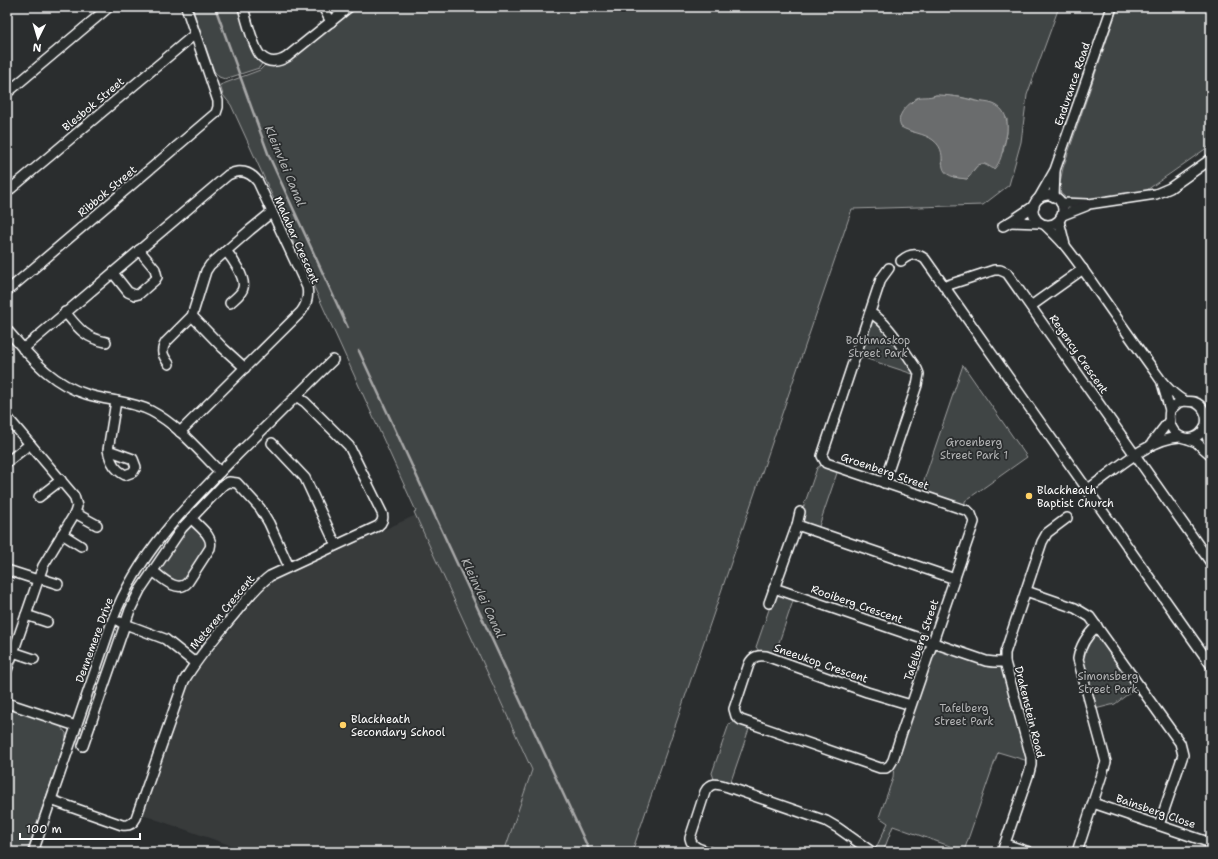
<svg xmlns="http://www.w3.org/2000/svg" width="1218" height="859" viewBox="0 0 1218 859" font-family="'Shantell Sans',sans-serif">
<style>
.built{fill:#373a3b}
.green{fill:#414445;stroke:#a0a2a2;fill-rule:evenodd}
.water{fill:#6a6c6d;stroke:#a6a7a7}
.lines{fill:none;stroke-linecap:round;stroke-linejoin:round}
.stream{stroke:#a6a7a7;stroke-width:2.5}
.minor-casing{stroke:#fff;stroke-width:12}
.minor{stroke:#2a2d2e;stroke-width:9}
.poi-dot{fill:#ffd166;stroke:#2a2d2e;stroke-width:1.5}
.labels{text-anchor:middle;stroke-width:3.5;stroke-linejoin:round;paint-order:stroke}
.street-label{font-size:11px;fill:#fff;stroke:#2a2d2e}
.park-label{font-size:11px;fill:#b3b4b5;stroke:#2a2d2e}
.poi-label{font-size:11px;fill:#fff;stroke:#2a2d2e;text-anchor:start}
.water-label{font-size:12px;font-style:italic;fill:#b4b6b6;stroke:#2a2d2e}
</style>
<rect width="100%" height="100%" fill="#2a2d2e"/>
<filter id="ink" filterUnits="userSpaceOnUse"><feTurbulence type="fractalNoise" baseFrequency=".025" numOctaves="2"/><feDisplacementMap in="SourceGraphic" scale="8" xChannelSelector="R" yChannelSelector="G"/><feConvolveMatrix kernelMatrix="1 2 1 2 8 2 1 2 1" color-interpolation-filters="sRGB"/></filter>
<g filter="url(#ink)">
<polygon class="built" points="416,515 532,770 504,852 250,852 143,815 189,680 269,583"/>
<g class="green">
<polygon points="192,7 239,7 263,62 259,68 225,79 219,77 214,71"/>
<path d="M354 7H1059L1027 95 1021 142 1009 185 983 205 852 209 632 852H504L532 770 414 512 416 511 231 105 223 95 220 85 260 70 266 64 285 63ZM936 95 960 97 994 105 998 107 1007 119V133L1003 152 989 167C976 158 975 172 967 179L953 177 942 162C942 159 943 155 942 152 940 139 921 133 910 131L913 101 917 98H926Z"/>
<polygon points="1118,7 1211,7 1211,145 1144,192 1090,200 1066,198 1061,194 1059,187 1063,168"/>
<polygon points="875,321 881,325 916,375 858,356 871,323"/>
<polygon points="963,365 1027,457 965,501 965,508 920,492"/>
<polygon points="821,465 838,470 818,529 803,523 800,517 817,468"/>
<polygon points="193,526 196,528 209,543 186,579 177,583 160,572 159,569 187,527"/>
<polygon points="778,593 794,598 774,657 759,651 756,647 774,595"/>
<polygon points="1094,634 1097,634 1137,687 1115,704 1095,709 1081,655"/>
<polygon points="939,649 1002,667 1004,671 1028,761 998,752 964,851 893,826 883,852 874,852 888,823 879,817 893,778 894,764 933,653"/>
<polygon points="7,707 60,726 66,733 66,739 27,852 7,852"/>
<polygon points="734,722 750,726 730,784 714,779 712,773 729,724"/>
</g>
<path class="water" d="M936 95C949 95 962 97 975 101 981 102 988 102 993 104 1010 110 1009 131 1004 144 1002 153 1001 162 994 169 991 168 988 165 985 164 975 162 973 174 967 179 926 176 954 156 933 140 924 133 911 133 901 127 896 117 904 108 912 102 913 101 915 99 917 98 921 96 928 98 936 95Z"/>
<g class="lines">
<g class="stream">
<polyline points="215,7 269,156 348,328"/>
<polyline points="359,351 590,852"/>
</g>
<g class="minor-casing">
<g id="minor">
<path d="M243 7C246 18 254 50 261 56 269 64 279 62 287 57L349 7"/>
<polyline points="323,7 331,22"/>
<polyline points="7,93 109,7"/>
<polyline points="7,192 195,34"/>
<circle cx="1048" cy="210" r="15"/>
<polyline points="1054,197 1055,171"/>
<polyline points="1039,198 1055,170 1112,7"/>
<polyline points="1061,203 1089,204 1156,194 1170,188 1211,159"/>
<polyline points="1063,215 1086,206"/>
<polyline points="1059,221 1065,245"/>
<polyline points="1010,222 1039,223"/>
<path d="M1045 225C1052 232 1060 239 1066 247 1078 262 1089 278 1100 294 1119 321 1138 349 1158 376 1163 384 1176 397 1185 401 1187 402 1191 401 1194 402 1203 405 1208 415 1206 424 1198 449 1164 440 1170 410L1179 402 1184 401"/>
<polyline points="1003,226 1010,222 1034,206"/>
<path d="M226 251C232 258 246 278 243 288 242 294 234 299 230 303"/>
<path d="M901 261C909 254 916 252 925 259L1211 665"/>
<path d="M889 268 881 279 822 456 826 463 832 465 968 511 971 514 974 522 902 732 893 760 890 765 886 768H880L741 720 736 716 734 709 749 664C753 656 758 655 766 656L867 692 911 705"/>
<polyline points="113,273 128,292 135,295 139,294 155,280 157,277 155,269 139,250"/>
<polyline points="945,286 994,270 1000,270 1007,273 1211,563"/>
<polyline points="7,291 216,113 218,107 218,101 186,7"/>
<polyline points="1031,306 1083,269"/>
<path d="M65 312C78 328 85 338 106 342"/>
<path d="M870 313C888 321 905 353 917 369L919 374 917 385 884 483"/>
<polyline points="192,316 223,348 245,368"/>
<path d="M7 330C31 357 50 383 86 394 108 401 131 401 151 411 178 425 199 451 220 472"/>
<path d="M23 349 228 175C239 169 250 171 258 182L307 287C309 297 307 304 301 312L180 432"/>
<path d="M169 364C163 356 160 351 166 342L192 316 206 271 210 265 250 230 272 212"/>
<polyline points="1162,383 1170,410"/>
<polyline points="7,417 74,496 77,506 75,513 43,566 7,670"/>
<polyline points="1204,428 1211,448"/>
<polyline points="1188,439 1196,442 1211,455"/>
<polyline points="272,443 305,478 336,545"/>
<polyline points="1152,443 1169,421"/>
<path d="M108 450 133 459 136 467 133 472 125 475C115 470 110 461 108 450L116 401"/>
<polyline points="7,462 30,444"/>
<path d="M1088 489C1114 471 1149 438 1180 437"/>
<polyline points="39,497 61,480"/>
<polyline points="75,513 97,525"/>
<polyline points="797,525 955,579"/>
<polyline points="62,534 81,546"/>
<polyline points="7,570 38,580"/>
<path d="M153 571C162 578 178 594 188 582L210 548C214 536 198 526 191 518"/>
<polyline points="39,578 58,584"/>
<polyline points="774,588 986,661 994,662 1005,662"/>
<polyline points="1026,591 1075,608 1090,617 1180,743 1183,755 1159,825"/>
<polyline points="769,603 797,525 800,512"/>
<polyline points="26,615 47,622"/>
<polyline points="120,622 165,639 195,663"/>
<polyline points="13,652 34,659"/>
<polyline points="7,703 76,726"/>
<polyline points="83,746 130,610 140,590 182,528 222,486 229,482 237,483 260,508 269,523 289,567"/>
<path d="M51 800 122 825C128 826 133 824 136 818L184 681C197 658 215 638 232 617 244 603 255 587 270 576L378 526C382 523 384 518 382 513L349 446 305 402 296 396"/>
<polyline points="1093,803 1211,843"/>
<polyline points="1005,844 1029,852"/>
<path d="M33 852 113 619C138 553 189 503 238 454 270 423 301 391 333 360"/>
<path d="M709 852C700 849 692 848 690 838L705 792C711 781 718 784 728 787L826 821 838 828 872 852"/>
<polyline points="1002,852 1029,773 1031,765 1031,757 1005,662 1005,653 1042,542 1047,533 1067,518"/>
<path d="M1077 852 1106 762 1078 659C1080 646 1087 635 1097 626"/>
</g>
</g>
<use href="#minor" class="minor"/>
</g>
</g>
<g class="poi-dot">
<circle cx="1029" cy="496" r="4"/>
<circle cx="343" cy="725" r="4"/>
</g>
<g class="labels">
<g class="street-label">
<text transform="translate(1072 84) rotate(-71)" y="4">Endurance Road</text>
<text transform="translate(93 104) rotate(-40)" y="4">Blesbok Street</text>
<text transform="translate(107 191) rotate(-40)" y="4">Ribbok Street</text>
<text transform="translate(297 240) rotate(66)" y="4">Malabar Crescent</text>
<text transform="translate(1079 354) rotate(55)" y="4">Regency Crescent</text>
<text transform="translate(885 471) rotate(19)" y="4">Groenberg Street</text>
<text transform="translate(857 604) rotate(19)" y="4">Rooiberg Crescent</text>
<text transform="translate(222 612) rotate(-50)" y="4">Meteren Crescent</text>
<text transform="translate(94 640) rotate(-70)" y="4">Dennemere Drive</text>
<text transform="translate(921 640) rotate(-71)" y="4">Tafelberg Street</text>
<text transform="translate(821 663) rotate(19)" y="4">Sneeukop Crescent</text>
<text transform="translate(1030 712) rotate(76)" y="4">Drakenstein Road</text>
<text transform="translate(1156 811) rotate(19)" y="4">Bainsberg Close</text>
</g>
<g class="park-label">
<text x="878" y="344">Bothmaskop<tspan x="878" dy="13">Street Park</tspan></text>
<text x="974" y="446">Groenberg<tspan x="974" dy="13">Street Park 1</tspan></text>
<text x="1108" y="680">Simonsberg<tspan x="1108" dy="13">Street Park</tspan></text>
<text x="964" y="712">Tafelberg<tspan x="964" dy="13">Street Park</tspan></text>
</g>
<g class="poi-label">
<text x="1037" y="494">Blackheath<tspan x="1037" dy="13">Baptist Church</tspan></text>
<text x="351" y="723">Blackheath<tspan x="351" dy="13">Secondary School</tspan></text>
</g>
<g class="water-label">
<text transform="translate(285 166) rotate(67)" y="4">Kleinvlei Canal</text>
<text transform="translate(483 598) rotate(65)" y="4">Kleinvlei Canal</text>
</g>
</g>
<rect width="1218" height="859" fill="none" stroke="#2a2d2e" stroke-width="24"/>
<rect x="12" y="12" width="1194" height="835" fill="none" stroke="#fff" stroke-width="1.5" filter="url(#ink)"/>
<g transform="translate(38 38) rotate(185)" stroke="#2a2d2e" stroke-width="3" paint-order="stroke">
<path d="M0-3L7 15L0 10L-7 15Z" fill="#ffffff"/>
<text y="-6" font-size="11" font-weight="bold" text-anchor="middle" fill="#ffffff">N</text>
</g>
<path d="M20 833v6h120v-6" fill="none" stroke="#ffffff" stroke-width="2"/>
<text x="26" y="833" font-size="12" fill="#ffffff" stroke="#2a2d2e" stroke-width="3" paint-order="stroke">100 m</text>
</svg>
